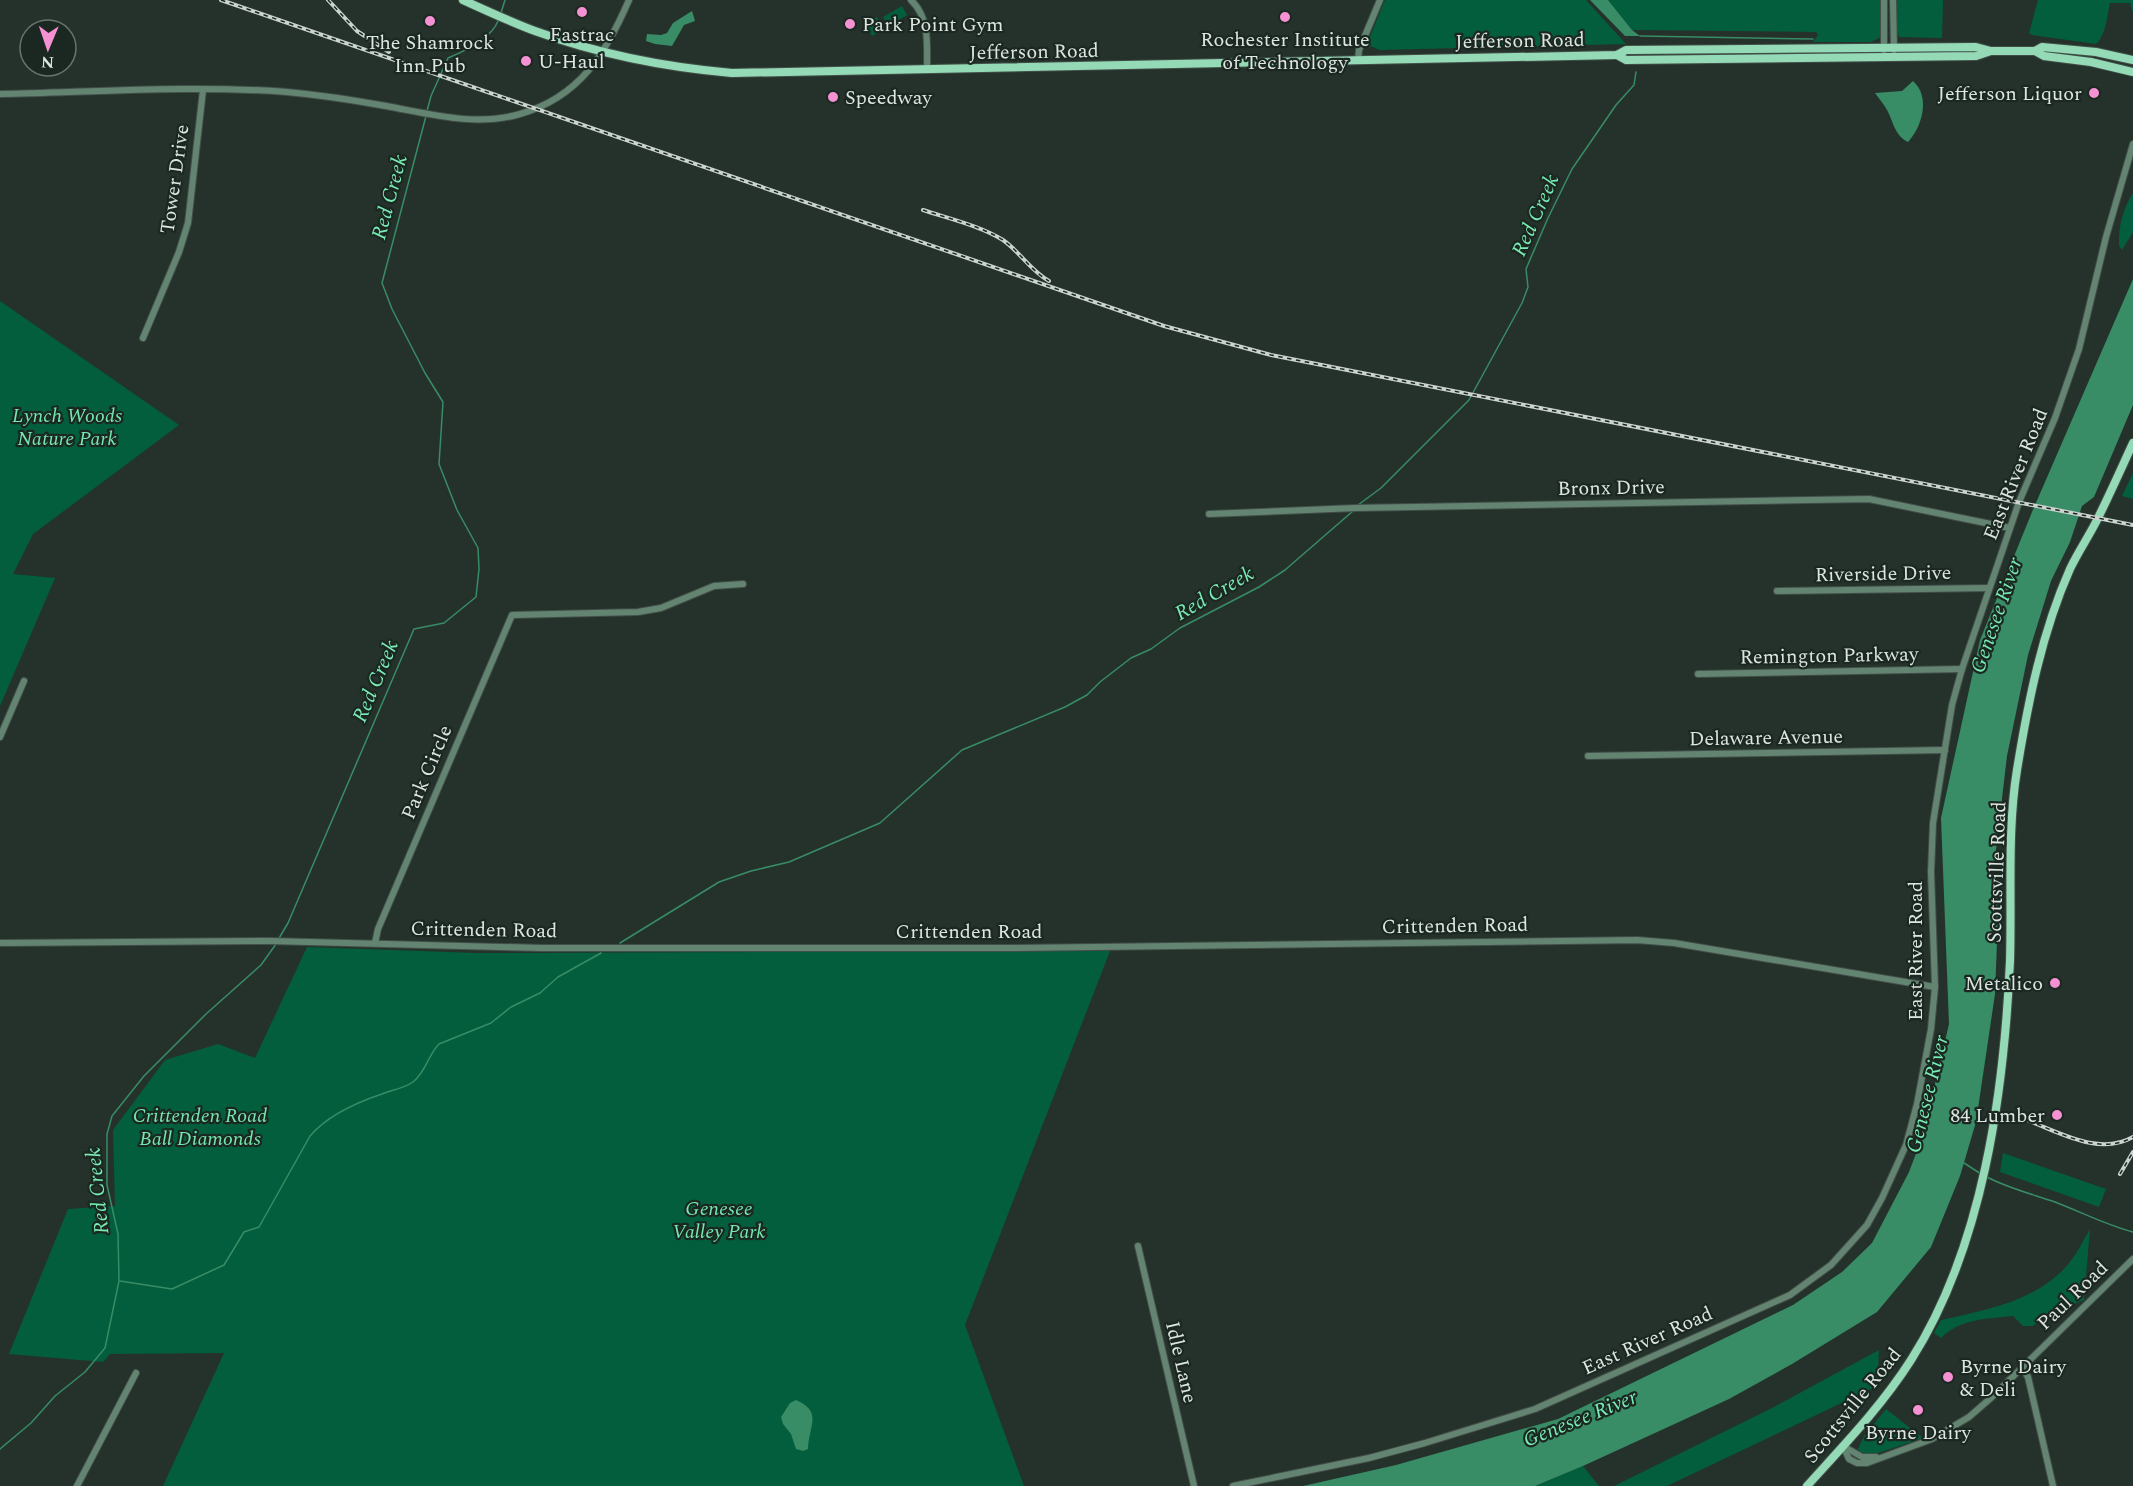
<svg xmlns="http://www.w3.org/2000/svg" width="2133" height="1486" viewBox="0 0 2133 1486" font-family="Spectral,serif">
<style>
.green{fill:#035e3d}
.water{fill:#388c66}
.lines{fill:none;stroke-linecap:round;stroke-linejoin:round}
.stream{stroke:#388c66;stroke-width:1.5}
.minor-casing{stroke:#424f48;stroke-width:8}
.major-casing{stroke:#424f48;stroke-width:10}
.minor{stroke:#648472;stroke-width:6}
.major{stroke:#95dab6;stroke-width:8}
.rail-casing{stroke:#cad3cd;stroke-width:4}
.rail{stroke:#1b2821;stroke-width:1.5;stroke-dasharray:4.5;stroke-linecap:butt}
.poi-dot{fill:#f491d3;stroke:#1b2821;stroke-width:2}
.labels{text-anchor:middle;stroke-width:4.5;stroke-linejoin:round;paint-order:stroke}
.poi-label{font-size:20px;fill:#dde5e0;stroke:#1b2821;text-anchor:start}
.street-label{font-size:20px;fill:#dde5e0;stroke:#1b2821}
.park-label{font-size:20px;font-style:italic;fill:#75e7b0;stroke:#1b2821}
.water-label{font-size:21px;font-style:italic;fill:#79ebb4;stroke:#1b2821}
</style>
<rect width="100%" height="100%" fill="#25322b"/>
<g class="green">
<polygon points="1385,0 1586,0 1626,44 1379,50 1371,46 1369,48 1369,39"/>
<polygon points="1608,0 1881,0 1881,37 1871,42 1813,42 1818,35 1816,32 1632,30"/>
<polygon points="1896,0 1943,0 1942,38 1899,37 1897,31"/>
<path d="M2038 0H2133V13L2130 3H2110C2107 16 2106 35 2096 44L2032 35 2029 33Z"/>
<polygon points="902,6 907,15 889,26 883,17"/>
<polygon points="877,17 884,29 872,36 865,23"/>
<path d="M2133 193V232L2122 250 2119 246C2118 227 2123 209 2133 193Z"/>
<polygon points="0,301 179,425 33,534 13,574 55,578 0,706"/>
<polygon points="2133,473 2133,499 2122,496"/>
<polygon points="307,947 477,953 1110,951 965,1325 1024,1486 163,1486 224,1353 110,1354 103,1362 9,1354 68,1209 115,1206 113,1130 165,1060 218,1044 255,1058"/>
<polygon points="2003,1153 2106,1189 2099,1207 2000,1172"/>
<path d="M2090 1229 2084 1300 2043 1317 2033 1326H2023L2013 1316C1987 1319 1961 1318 1941 1338L1934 1333 1941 1320C1984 1310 2028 1303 2061 1272 2073 1261 2082 1243 2090 1229Z"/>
<polygon points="1879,1350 1877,1386 1667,1486 1614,1486 1772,1408"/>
<polygon points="1886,1409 1923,1438 1878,1453 1861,1454 1858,1449 1864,1436"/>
<polygon points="1583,1466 1599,1486 1535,1486"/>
</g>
<g class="water">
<polygon points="1590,0 1608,0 1632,30 1640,36 1625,36"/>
<polygon points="692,11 695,21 684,25 672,46 655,44 646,41 647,34 661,35 667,33 673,23"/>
<path d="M1913 81C1931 97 1922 127 1908 142 1895 136 1893 121 1887 110 1884 104 1879 99 1875 93L1902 91Z"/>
<polygon points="2133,279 2133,405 2094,497 2082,506 2070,542 2051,581 2028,655 2007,756 1995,858 1998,915 1995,994 1976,1122 1960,1176 1931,1247 1877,1312 1792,1364 1729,1399 1583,1466 1535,1486 1303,1486 1396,1465 1558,1419 1793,1305 1842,1272 1872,1243 1909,1172 1923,1135 1949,1024 1941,818 1980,640 2032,512"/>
<path d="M796 1400C823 1412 809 1425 808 1449L803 1451 796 1449 791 1434 783 1424 781 1417 790 1403Z"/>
</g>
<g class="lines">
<g class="stream">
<polyline points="501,13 505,0"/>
<polyline points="1640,36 1813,39"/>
<path d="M427 111 431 96 448 58C465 51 491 39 498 21"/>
<polyline points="1358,505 1381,488 1469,400 1522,303 1528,287 1526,269 1548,218 1572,169 1616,105 1634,85 1636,72"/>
<polyline points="278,940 288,923 414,629 444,623 476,597 479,569 478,548 457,510 439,464 443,402 425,373 392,309 382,283 426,116"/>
<polyline points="620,943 719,882 751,871 789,862 880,823 962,750 1065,707 1087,695 1100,682 1131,658 1151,649 1180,628 1259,587 1285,570 1353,511"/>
<polyline points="1964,1163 1981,1174"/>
<path d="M1985 1176C2007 1188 2032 1194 2055 1202 2081 1212 2106 1225 2133 1232"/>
<path d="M120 1281 172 1289 224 1265 244 1232 259 1227 310 1136C327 1116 358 1102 382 1094 392 1090 405 1088 413 1082 426 1072 428 1055 439 1044L491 1023 511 1007 540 993 558 977 601 953"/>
<polyline points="0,1449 31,1423 55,1396 85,1372 105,1348 119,1281 118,1234 107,1185 107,1134 112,1116 144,1076 206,1014 261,965 276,944"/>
</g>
<g class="minor-casing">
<g id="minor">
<path d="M911 0C930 18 927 45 927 70"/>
<polyline points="1884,0 1884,50"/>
<polyline points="1893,0 1894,50"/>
<polyline points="1358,60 1359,50 1380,0"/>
<path d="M0 94C95 92 192 85 287 92 320 95 353 100 386 106 430 114 476 127 520 114 580 97 606 53 629 0"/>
<polyline points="143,338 179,252 188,223 203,90"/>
<polyline points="1209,514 1355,508 1869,499 2010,528"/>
<polyline points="1777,591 1989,588"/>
<polyline points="1698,674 1962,669"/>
<polyline points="0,737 24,681"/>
<polyline points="1588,756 1945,750"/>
<polyline points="0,943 270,941 542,948 1010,948 1637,940 1674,943 1935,987"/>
<polyline points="375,943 378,929 512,615 638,612 661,608 714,586 743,584"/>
<polyline points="1138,1246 1194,1486"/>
<polyline points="2022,1368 2028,1377 2053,1486"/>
<polyline points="1843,1446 1849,1459 1857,1463 1867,1463 1932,1439 1969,1417 1992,1397 2133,1259"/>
<polyline points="1843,1446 1862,1457 1876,1457"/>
<polyline points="77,1486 136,1373"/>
<polyline points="1233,1486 1369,1458 1425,1443 1535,1409 1790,1295 1831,1265 1867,1225 1882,1198 1906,1145 1917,1104 1931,1029 1935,987 1931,872 1933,823 1952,705 1962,669 2019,502 2055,418 2079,349 2106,237 2133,144"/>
</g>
</g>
<g class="major-casing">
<g id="major">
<path d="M463 0C487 11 511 22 535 31 598 54 664 67 732 73L1617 55 1626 50 1976 47 1991 51"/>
<polyline points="2035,51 2044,56 2091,62 2133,72"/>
<polyline points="1617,55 1626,60 1976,56 1991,51 2035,51 2042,47 2096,52 2133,60"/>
<path d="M1807 1486C1843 1446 1881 1407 1911 1360 1983 1247 2004 1093 2010 961 2012 899 2007 830 2017 770 2028 702 2042 632 2070 569 2078 552 2089 536 2097 520 2110 494 2121 469 2133 443"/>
</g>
</g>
<use href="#minor" class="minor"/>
<use href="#major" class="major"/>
<g class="rail-casing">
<g id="rail">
<polyline points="221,0 1164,326 1271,355 2133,525"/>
<polyline points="328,0 357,31 389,52"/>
<path d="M923 210C947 218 981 226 1003 240 1020 252 1030 270 1049 281"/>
<path d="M2029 1121C2061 1133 2100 1156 2133 1137"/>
<polyline points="2120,1174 2133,1152"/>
</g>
</g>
<use href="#rail" class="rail"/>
</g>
<g class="poi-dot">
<circle cx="582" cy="12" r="6"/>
<circle cx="1285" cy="17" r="6"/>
<circle cx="430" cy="21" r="6"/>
<circle cx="850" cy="24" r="6"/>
<circle cx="526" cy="61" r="6"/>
<circle cx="2094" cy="93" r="6"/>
<circle cx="833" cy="97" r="6"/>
<circle cx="2055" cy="983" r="6"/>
<circle cx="2057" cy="1115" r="6"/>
<circle cx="1948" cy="1377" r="6"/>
<circle cx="1918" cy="1410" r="6"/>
</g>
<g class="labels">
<g class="poi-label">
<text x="862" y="31">Park Point Gym</text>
<text x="582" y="41" text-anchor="middle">Fastrac</text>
<text x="1285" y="46" text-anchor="middle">Rochester Institute<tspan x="1285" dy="23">of Technology</tspan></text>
<text x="430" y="49" text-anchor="middle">The Shamrock<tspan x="430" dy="23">Inn Pub</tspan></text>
<text x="538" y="68">U-Haul</text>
<text x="2082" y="100" text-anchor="end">Jefferson Liquor</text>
<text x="845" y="104">Speedway</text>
<text x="2043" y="990" text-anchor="end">Metalico</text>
<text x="2045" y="1122" text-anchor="end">84 Lumber</text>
<text x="1960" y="1373">Byrne Dairy<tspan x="1960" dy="23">&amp; Deli</tspan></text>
<text x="1918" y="1439" text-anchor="middle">Byrne Dairy</text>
</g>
<g class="street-label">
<text transform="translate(1520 40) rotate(-1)" y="7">Jefferson Road</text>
<text transform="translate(1034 51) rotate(-1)" y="7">Jefferson Road</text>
<text transform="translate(174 179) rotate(-82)" y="7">Tower Drive</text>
<text transform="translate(2015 474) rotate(-68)" y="7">East River Road</text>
<text transform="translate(1611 487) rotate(-1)" y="7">Bronx Drive</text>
<text transform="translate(1883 573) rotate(-1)" y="7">Riverside Drive</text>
<text transform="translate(1829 655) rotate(-1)" y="7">Remington Parkway</text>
<text transform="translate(1766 737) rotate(-1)" y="7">Delaware Avenue</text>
<text transform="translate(426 772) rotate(-67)" y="7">Park Circle</text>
<text transform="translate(1996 872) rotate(-88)" y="7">Scottsville Road</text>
<text transform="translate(1455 925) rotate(-1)" y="7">Crittenden Road</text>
<text transform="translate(484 929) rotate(1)" y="7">Crittenden Road</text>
<text x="969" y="938">Crittenden Road</text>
<text transform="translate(1915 951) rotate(-90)" y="7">East River Road</text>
<text transform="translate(2072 1295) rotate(-44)" y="7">Paul Road</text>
<text transform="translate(1647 1340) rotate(-24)" y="7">East River Road</text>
<text transform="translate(1182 1362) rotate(77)" y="7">Idle Lane</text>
<text transform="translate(1852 1405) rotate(-51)" y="7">Scottsville Road</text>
</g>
<g class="park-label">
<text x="67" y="422">Lynch Woods<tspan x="67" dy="23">Nature Park</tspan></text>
<text x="200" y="1122">Crittenden Road<tspan x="200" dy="23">Ball Diamonds</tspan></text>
<text x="719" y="1215">Genesee<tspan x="719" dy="23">Valley Park</tspan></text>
</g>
<g class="water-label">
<text transform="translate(389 197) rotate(-75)" y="7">Red Creek</text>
<text transform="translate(1535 215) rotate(-66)" y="7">Red Creek</text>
<text transform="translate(1214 593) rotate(-30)" y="7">Red Creek</text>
<text transform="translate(1996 615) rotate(-71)" y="7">Genesee River</text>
<text transform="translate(375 681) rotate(-67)" y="7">Red Creek</text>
<text transform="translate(1927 1094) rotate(-76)" y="7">Genesee River</text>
<text transform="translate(97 1191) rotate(-96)" y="7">Red Creek</text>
<text transform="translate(1580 1418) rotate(-22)" y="7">Genesee River</text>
</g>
</g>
<g transform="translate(48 48) rotate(182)"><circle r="28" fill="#1b2821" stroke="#69746d" stroke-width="1.5"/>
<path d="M0-4.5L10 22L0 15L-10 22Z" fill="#f491d3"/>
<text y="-9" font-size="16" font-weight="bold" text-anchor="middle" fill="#dde5e0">N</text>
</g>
</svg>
